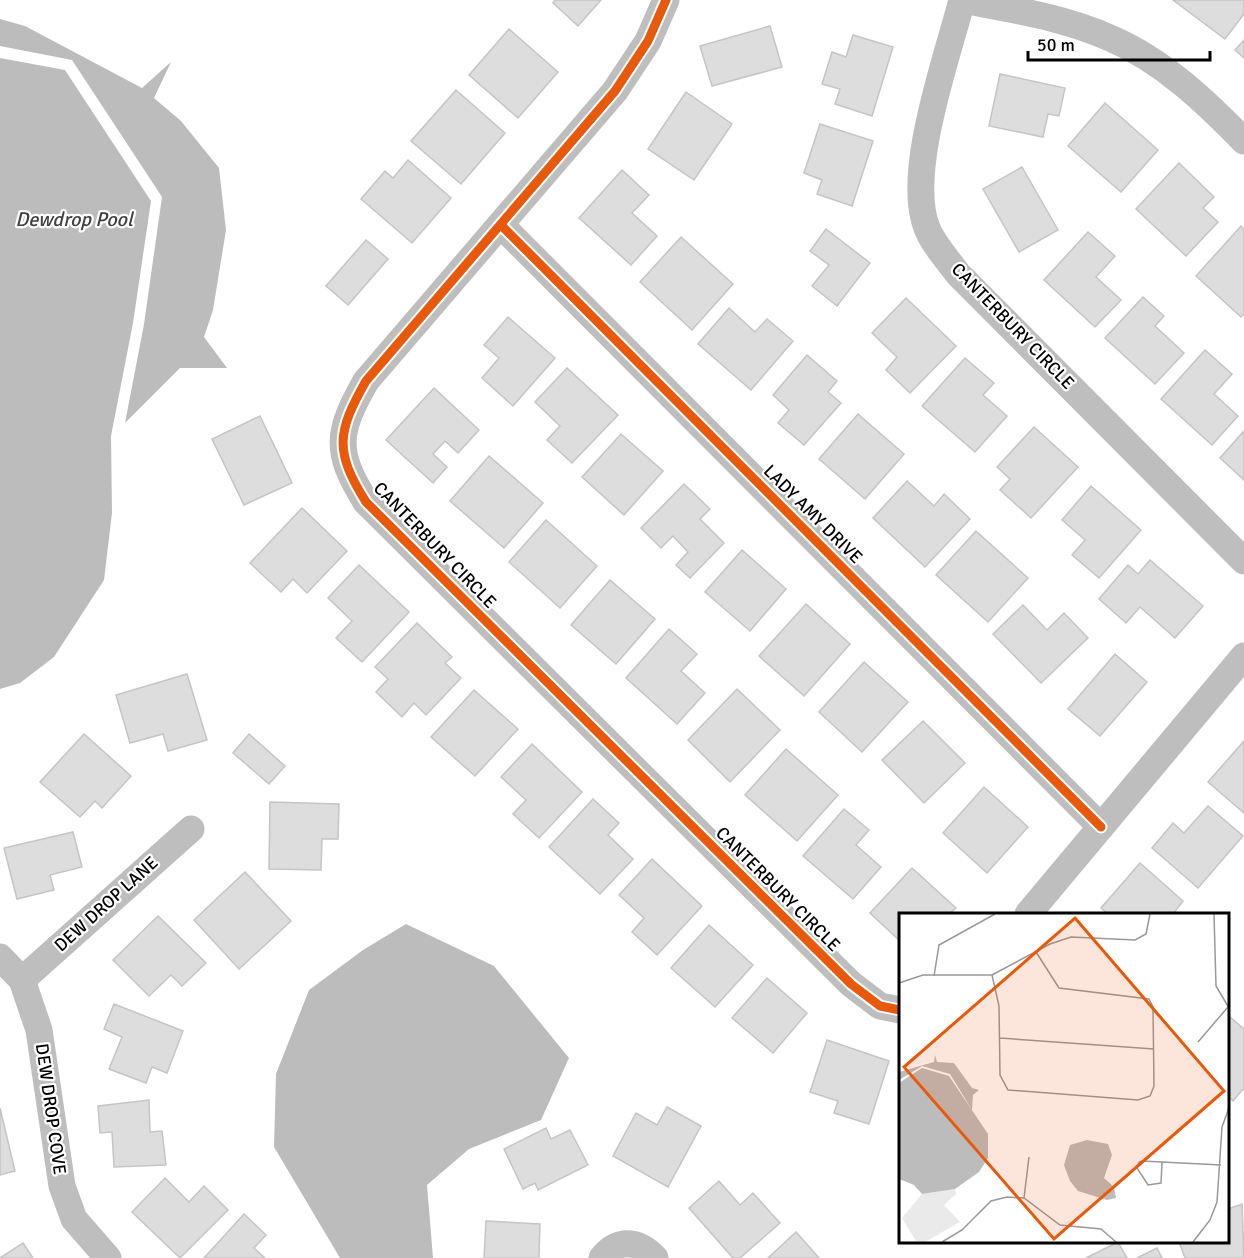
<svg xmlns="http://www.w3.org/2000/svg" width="1244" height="1258" viewBox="0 0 1244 1258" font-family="Signika,sans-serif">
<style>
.water{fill:#bcbcbc}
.building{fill:#ddd;stroke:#c5c5c5;stroke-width:1.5}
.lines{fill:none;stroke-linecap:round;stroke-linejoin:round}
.street{stroke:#bebebe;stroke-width:27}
.cycleway-casing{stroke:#fff;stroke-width:13}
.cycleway{stroke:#e8590c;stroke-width:9}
.labels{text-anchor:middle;stroke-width:4.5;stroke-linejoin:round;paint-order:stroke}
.street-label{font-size:18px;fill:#000;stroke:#fff}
.water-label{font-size:20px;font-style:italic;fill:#414141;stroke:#fff}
.inset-road{fill:none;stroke:#999;stroke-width:1.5}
.view{fill:#e8590c;fill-opacity:0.15;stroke:#e8590c;stroke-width:3}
.inset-edge{fill:none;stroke:#000;stroke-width:3}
</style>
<rect width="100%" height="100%" fill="#fff"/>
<g class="water">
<polygon points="0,19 25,26 142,88 171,62 154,98 181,121 219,168 226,230 213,310 204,337 227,368 180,368 125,423 144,324 162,197 72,60 0,46"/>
<polygon points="0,58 65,70 151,201 133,323 111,436 112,513 104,580 54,657 20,683 0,689"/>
<polygon points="406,924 494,966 569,1058 541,1120 469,1149 427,1185 433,1258 340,1258 274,1147 276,1074 309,990 363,950"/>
</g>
<g class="building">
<polygon points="555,0 601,0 578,26 553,3"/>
<polygon points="1173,0 1244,0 1244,14 1225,39"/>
<polygon points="770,26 782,67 712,86 700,46"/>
<polygon points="509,29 558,72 518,118 469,75"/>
<polygon points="853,35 893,47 872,116 835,104 840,89 822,84 832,52 846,57"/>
<polygon points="1244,40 1244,58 1235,50"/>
<polygon points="1000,74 1065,88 1059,116 1048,114 1043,137 989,126"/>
<polygon points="456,90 505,133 461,184 411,141"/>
<polygon points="686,92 732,124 694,180 648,149"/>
<polygon points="1105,103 1158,150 1121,192 1068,146"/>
<polygon points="820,124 873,141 852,206 817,194 822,180 804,173"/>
<polygon points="408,160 451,198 412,243 361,199 385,171 393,178"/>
<polygon points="1179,163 1214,197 1203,208 1218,222 1186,256 1136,209"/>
<polygon points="1022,167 1058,230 1019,252 983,189"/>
<polygon points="622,170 649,195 632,213 657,236 631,265 579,218"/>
<polygon points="1241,226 1244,229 1244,314 1241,317 1196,276"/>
<polygon points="826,229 870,263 837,306 812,286 829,265 810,251"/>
<polygon points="1088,232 1115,256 1096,277 1121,300 1095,327 1044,280"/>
<polygon points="681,237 733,284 692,330 640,282"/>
<polygon points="366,240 388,259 348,305 326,286"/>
<polygon points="1143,297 1164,316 1155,326 1184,353 1155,384 1105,338"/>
<polygon points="906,298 956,346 910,393 886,370 897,357 872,333"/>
<polygon points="729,308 755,332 767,319 793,341 751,390 698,344"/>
<polygon points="508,317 555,358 513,406 482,378 499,358 484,345"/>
<polygon points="1205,350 1232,374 1214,394 1238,416 1212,445 1161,399"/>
<polygon points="807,355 837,381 828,392 841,403 804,445 778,423 789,410 773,395"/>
<polygon points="965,358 994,383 983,395 1007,416 975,452 922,406"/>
<polygon points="567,368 618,415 572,463 547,440 560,426 535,402"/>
<polygon points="434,388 479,430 458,453 445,441 433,454 447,467 433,483 386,440"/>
<polygon points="858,414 904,454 865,499 819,459"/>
<polygon points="260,416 292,483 244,505 212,439"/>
<polygon points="1034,427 1078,467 1031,518 1000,490 1010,479 997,467"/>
<polygon points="1244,431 1244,480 1220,458"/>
<polygon points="621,434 663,471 624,515 582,477"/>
<polygon points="489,456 543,503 504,548 450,501"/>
<polygon points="907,481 934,506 944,494 970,519 925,567 873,518"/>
<polygon points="684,484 710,509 700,519 724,543 690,578 676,565 688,552 673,536 661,548 641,528"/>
<polygon points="1091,486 1141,530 1099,578 1072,555 1085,540 1062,520"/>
<polygon points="302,508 347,551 307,593 293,579 281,592 250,563"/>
<polygon points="546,520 597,566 560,608 509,562"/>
<polygon points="976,531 1028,578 988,622 936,575"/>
<polygon points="742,550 786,589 750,631 705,592"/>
<polygon points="1150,560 1203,606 1175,638 1140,607 1126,623 1099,599 1128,565 1138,574"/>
<polygon points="359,565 409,612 362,662 336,638 352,621 328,598"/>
<polygon points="610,580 655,619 616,664 571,625"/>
<polygon points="806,604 850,644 804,696 759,656"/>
<polygon points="1023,605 1047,630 1064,613 1088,638 1041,683 993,634"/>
<polygon points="417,623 452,657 445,663 461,678 426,715 414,703 402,717 376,692 388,679 375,667"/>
<polygon points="669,629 697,654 681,671 705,693 677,724 626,678"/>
<polygon points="1115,654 1147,682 1100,736 1068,709"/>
<polygon points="864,662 908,702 862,752 819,712"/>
<polygon points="187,674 207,740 168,751 163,734 130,743 116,695"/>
<polygon points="737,689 780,730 730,782 688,740"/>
<polygon points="474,690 518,729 475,776 431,737"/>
<polygon points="923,721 965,763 924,803 882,760"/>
<polygon points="84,734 131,776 102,808 95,801 80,817 40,782"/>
<polygon points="249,734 285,766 269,784 233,753"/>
<polygon points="1244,741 1244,813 1208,782"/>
<polygon points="532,744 582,792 539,838 513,814 526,800 501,777"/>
<polygon points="786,749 838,795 797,841 745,795"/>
<polygon points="984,787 1028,827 987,873 943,833"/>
<polygon points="593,799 619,823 608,835 633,859 600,894 549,847"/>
<polygon points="270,802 339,804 338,839 322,839 321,870 269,869"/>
<polygon points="1208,806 1243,836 1198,888 1152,848 1173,823 1184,833"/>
<polygon points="844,809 869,830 856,845 881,867 853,899 803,856"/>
<polygon points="73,832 82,867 50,875 54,890 17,899 4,848"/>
<polygon points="652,859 702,906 657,955 632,932 644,918 619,895"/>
<polygon points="1140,863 1183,901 1173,914 1108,914 1101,908"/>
<polygon points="912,868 956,908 949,914 900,914 900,941 870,913"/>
<polygon points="245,872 291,921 239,969 194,920"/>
<polygon points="158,916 206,963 182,986 171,975 149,996 113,960"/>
<polygon points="709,925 753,965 715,1007 671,968"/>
<polygon points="767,978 807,1013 773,1053 732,1018"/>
<polygon points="114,1004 183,1031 167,1073 152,1067 146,1083 109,1069 122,1037 104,1029"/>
<polygon points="1230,1017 1244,1029 1244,1088 1233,1101 1228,1096 1228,1020"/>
<polygon points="827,1040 889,1061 869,1124 834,1113 838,1101 810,1092"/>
<polygon points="149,1100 150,1132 162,1131 166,1165 114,1167 112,1132 100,1133 98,1106"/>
<polygon points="667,1107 701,1126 668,1187 613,1156 636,1113 657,1125"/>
<polygon points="0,1108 15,1171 0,1175"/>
<polygon points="546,1128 551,1139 570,1130 588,1165 538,1190 535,1183 523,1189 504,1149"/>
<polygon points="165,1178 189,1202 204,1186 228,1210 180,1258 132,1212"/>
<polygon points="719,1181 740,1205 753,1193 780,1223 740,1258 733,1258 689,1208"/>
<polygon points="1242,1204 1244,1258 1185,1258 1179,1242 1228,1242 1228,1209"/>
<polygon points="244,1214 266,1235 254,1248 265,1258 204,1258"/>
<polygon points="486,1221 540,1224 539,1258 484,1258"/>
<polygon points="796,1232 819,1258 768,1258"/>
<polygon points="1118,1242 1127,1258 1086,1258"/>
<polygon points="23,1243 33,1258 0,1258"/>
<polygon points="1157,1248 1162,1258 1137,1258"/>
</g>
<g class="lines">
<g class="street">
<path d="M666 0 648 41 615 91 366 381C337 432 334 451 366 502L851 984 880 1006 900 1010"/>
<path d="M962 0C947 58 905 174 927 228 933 244 948 260 958 274L1244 561"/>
<path d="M963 0C1013 10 1063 17 1110 38 1162 60 1205 101 1244 141"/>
<polyline points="501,225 1101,827"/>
<polyline points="1028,914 1244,656"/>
<polyline points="0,957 22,980 39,1030 62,1186 74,1219 108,1258"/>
<polyline points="22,980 191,829"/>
<path d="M602 1258C618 1238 638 1240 655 1258"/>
</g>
<g class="cycleway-casing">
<g id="cycleway">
<path d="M666 0 648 41 615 91 366 381C337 432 334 451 366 502L851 984 880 1006 900 1010"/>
<polyline points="501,225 1101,827"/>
</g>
</g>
<use href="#cycleway" class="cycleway"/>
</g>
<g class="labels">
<g class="street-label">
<text transform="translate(1013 326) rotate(46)" y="6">CANTERBURY CIRCLE</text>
<text transform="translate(813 514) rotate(45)" y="6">LADY AMY DRIVE</text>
<text transform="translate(435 545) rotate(46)" y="6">CANTERBURY CIRCLE</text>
<text transform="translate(778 889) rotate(45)" y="6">CANTERBURY CIRCLE</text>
<text transform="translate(106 904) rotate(-42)" y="6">DEW DROP LANE</text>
<text transform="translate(51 1109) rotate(82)" y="6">DEW DROP COVE</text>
</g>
<g class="water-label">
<text x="74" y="226">Dewdrop Pool</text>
</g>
</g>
<g transform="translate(899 913)">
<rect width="330" height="330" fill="#fff"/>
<path d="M56 276 57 281 45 292 61 309 26 329 17 328 3 305 23 281Z" fill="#eaeaea"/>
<path d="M36 142 38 149 55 150 73 175 80 177 74 182 73 197 51 161 23 153 0 167V159L35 149ZM23 155 50 163 89 221V245L80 259 56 276 23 281 15 272 0 266V170ZM188 227 209 231 213 242 205 265 215 274 217 285 208 287 179 278 171 268 165 252 171 232Z" fill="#bcbcbc"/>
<path class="inset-road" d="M315 1 317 73 330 95M93 62 100 93 101 162 109 177 239 187 251 183 255 173 254 94 250 86 160 75 137 39M35 63 40 32 96 1M0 70 24 62H93L151 31 172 24 236 27 247 21 251 1M101 125 255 136M299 129 329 94M263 249 262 270 249 272 238 255 240 249 243 248 322 252M125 285 130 244M43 329 63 317 92 288 108 284 125 285 161 312 202 316 217 329M294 329 311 307 318 289 323 214 330 195"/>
<path class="view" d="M176 5 325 178 155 326 5 154Z"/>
<rect width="330" height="330" class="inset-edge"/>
</g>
<path d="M1028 51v9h182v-9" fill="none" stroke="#000000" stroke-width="3"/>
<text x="1037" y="51" font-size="18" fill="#000000" stroke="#ffffff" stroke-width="4.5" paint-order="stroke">50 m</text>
</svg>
